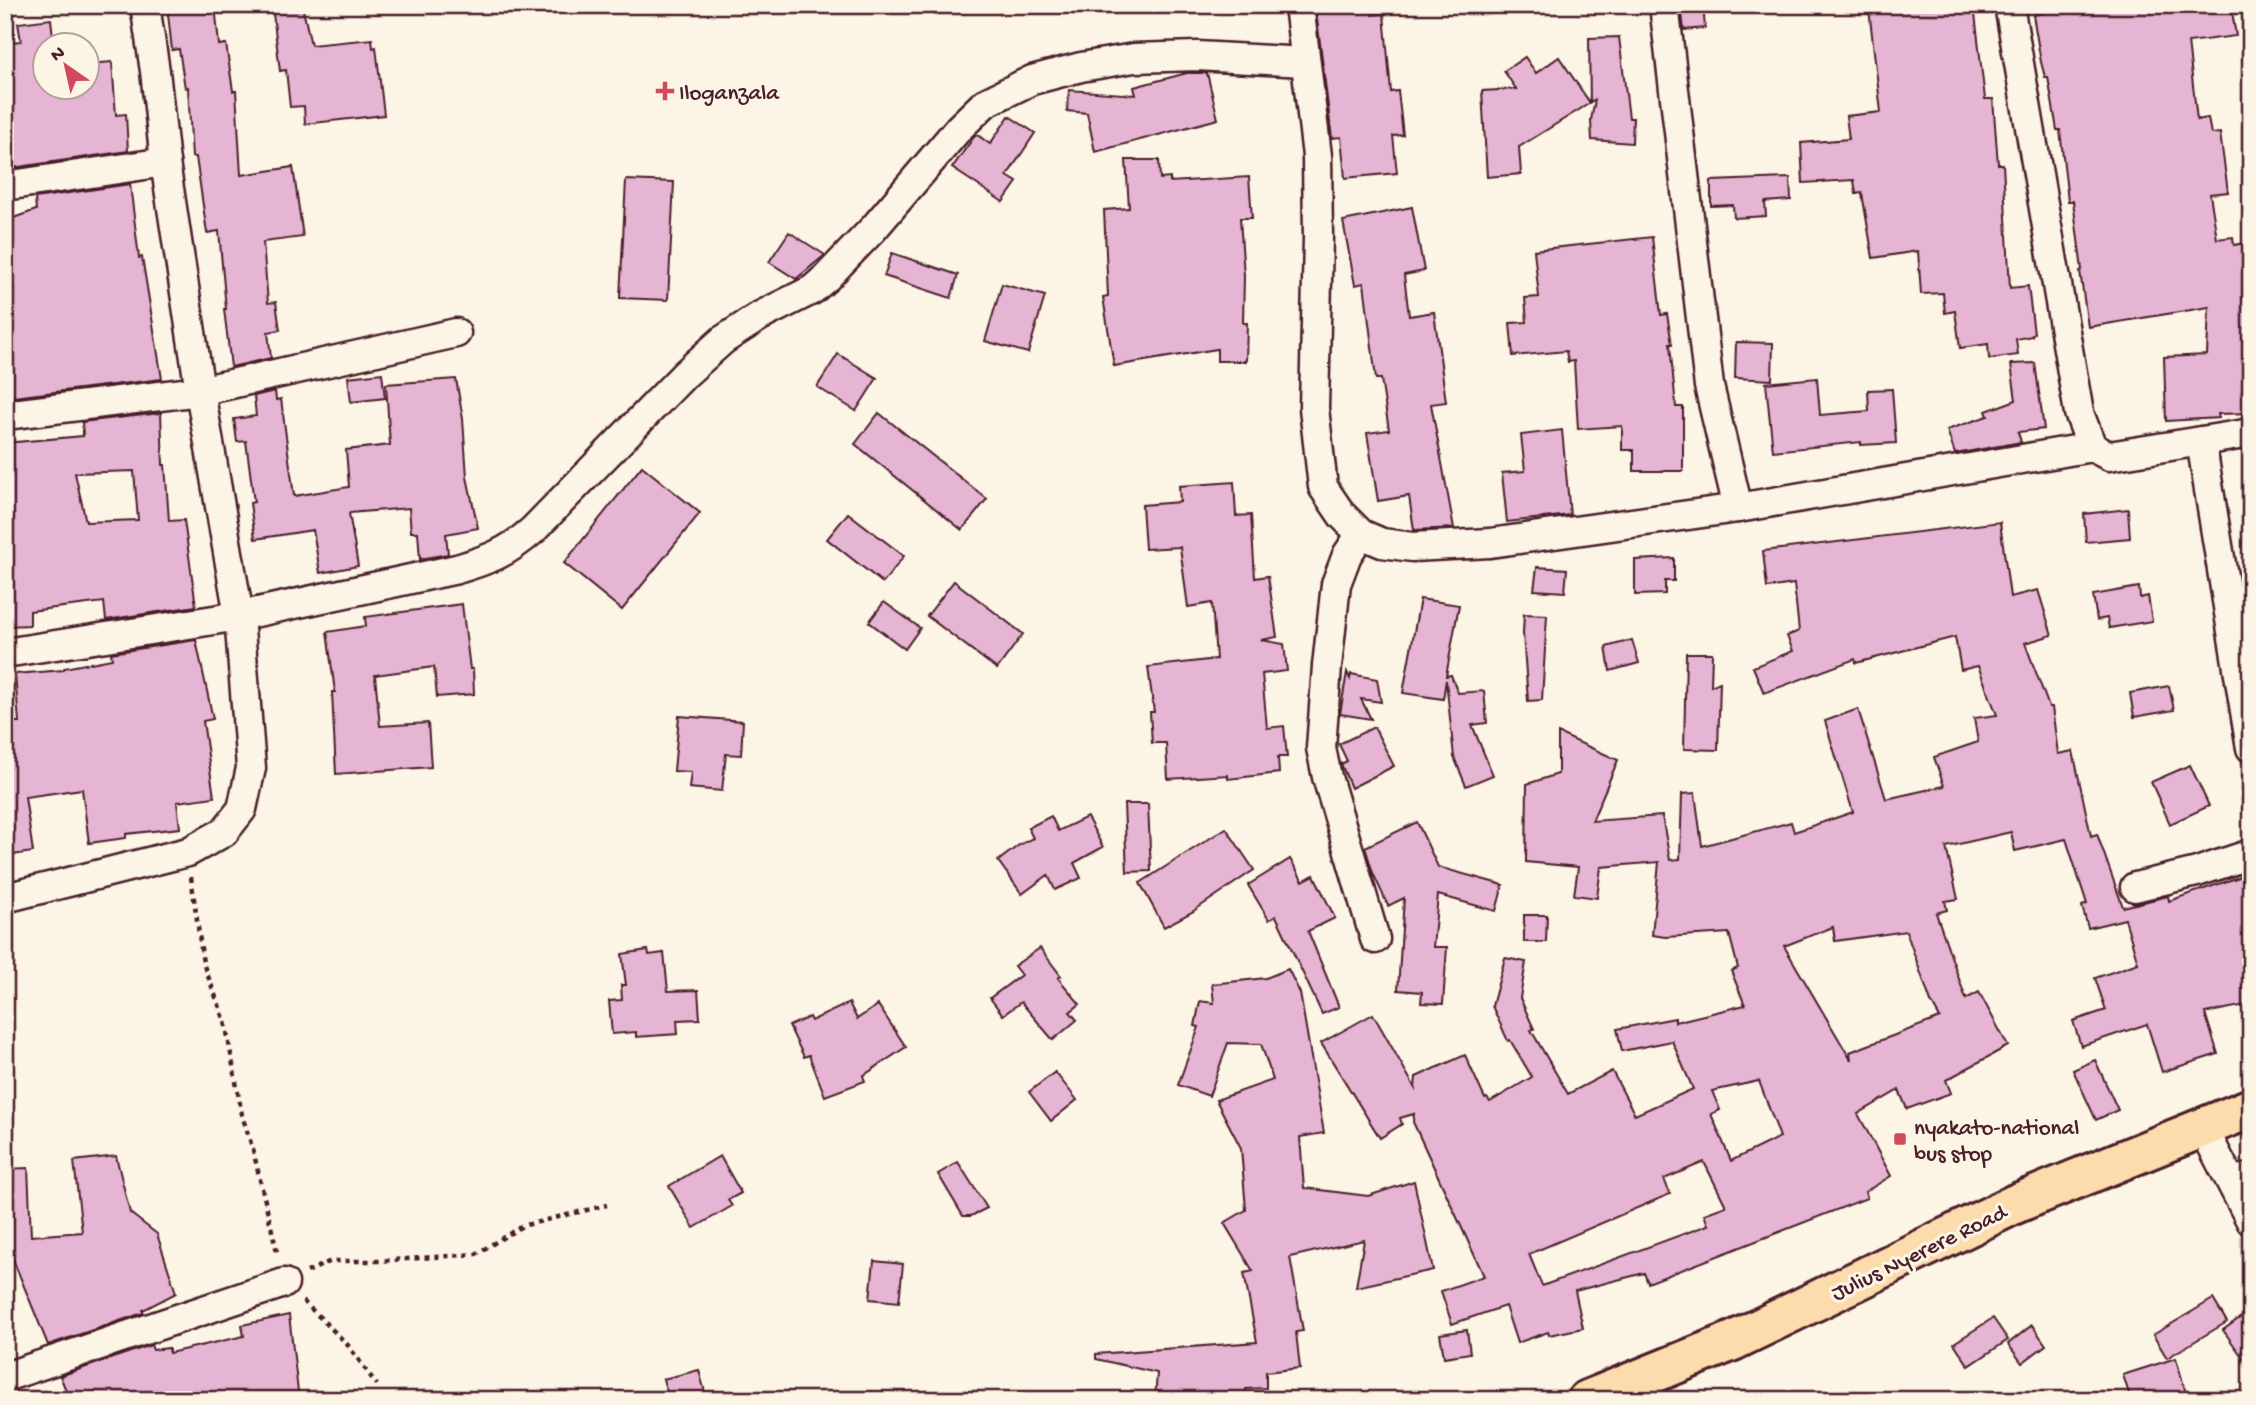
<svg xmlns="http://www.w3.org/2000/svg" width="2256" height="1405" viewBox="0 0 2256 1405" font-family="'Gochi Hand',sans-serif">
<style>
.building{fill:#e6b5d4;stroke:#4a1f2b;stroke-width:2;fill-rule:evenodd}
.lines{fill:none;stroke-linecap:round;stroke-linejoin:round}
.service-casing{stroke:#4a1f2b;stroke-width:19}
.minor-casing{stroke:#4a1f2b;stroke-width:33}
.trunk-casing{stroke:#4a1f2b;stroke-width:44}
.path{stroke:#4a1f2b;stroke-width:4.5;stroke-dasharray:5 5;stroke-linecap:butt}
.service{stroke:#fcf5e5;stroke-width:14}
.minor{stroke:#fcf5e5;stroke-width:28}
.trunk{stroke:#fcdcac;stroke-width:38}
.poi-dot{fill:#d1495b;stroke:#fcf5e5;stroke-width:2.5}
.labels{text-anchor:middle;stroke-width:6;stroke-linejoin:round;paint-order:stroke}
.poi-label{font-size:23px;fill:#4a1f2b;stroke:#fcf5e5;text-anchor:start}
.street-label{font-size:23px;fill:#4a1f2b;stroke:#fcf5e5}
</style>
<rect width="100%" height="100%" fill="#fcf5e5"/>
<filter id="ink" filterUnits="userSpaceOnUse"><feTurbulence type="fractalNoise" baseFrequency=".0143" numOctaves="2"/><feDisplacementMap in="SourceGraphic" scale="14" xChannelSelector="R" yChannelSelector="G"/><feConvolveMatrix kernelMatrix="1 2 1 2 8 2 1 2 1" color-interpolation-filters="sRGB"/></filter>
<g filter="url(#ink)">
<g class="building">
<polygon points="167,5 215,5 219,45 226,44 233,91 236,91 241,175 293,167 303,237 263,242 268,303 276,302 280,330 268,332 271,358 231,367 224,309 226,309 219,231 207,233 196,157 192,157 188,87 185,88 179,49 172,50"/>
<polygon points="272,5 302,5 311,45 372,39 373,48 376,47 384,115 305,124 304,106 290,107 286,70 280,71"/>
<polygon points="1681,5 1703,5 1705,28 1684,30"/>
<polygon points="1900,5 1974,5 1985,99 1993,99 1998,164 2003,164 2010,288 2028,286 2034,333 2032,334 2032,336 2016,339 2018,355 1989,359 1988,344 1960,348 1955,311 1945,313 1943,293 1921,294 1918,251 1873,258 1862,193 1856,194 1854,180 1803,183 1801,143 1849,139 1846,116 1881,112 1869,9"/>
<polygon points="2081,5 2231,5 2236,36 2188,42 2197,120 2208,118 2211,134 2220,133 2228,192 2210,194 2217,239 2233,237 2234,245 2251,242 2251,413 2218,414 2219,418 2166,421 2164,357 2207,355 2209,307 2088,327 2080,271 2082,270 2073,201 2068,201 2060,130 2057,130 2048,77 2045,77 2041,62 2033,15"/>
<polygon points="1371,6 1372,15 1384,14 1391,92 1398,91 1403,135 1393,136 1397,173 1345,178 1341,137 1332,138 1316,11"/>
<polygon points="51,19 54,46 46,46 46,88 88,88 88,64 112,62 116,115 126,114 128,151 5,169 5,43 21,41 18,23"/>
<polygon points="1619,37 1629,118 1633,118 1632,143 1592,140 1591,120 1595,100 1590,102 1589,38"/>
<polygon points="1525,57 1536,73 1559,57 1590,103 1519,147 1521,174 1487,177 1482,91 1516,89 1504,71"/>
<polygon points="1187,73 1207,73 1218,119 1095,152 1087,113 1067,111 1069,90 1136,95 1134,87"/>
<polygon points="1009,116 1035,133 1007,176 1017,182 1003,202 952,168 976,134 990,144"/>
<polygon points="1126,160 1159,160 1160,179 1170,178 1170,182 1249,177 1252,218 1240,218 1244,276 1243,323 1247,323 1246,361 1217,361 1217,349 1114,366 1103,297 1108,296 1104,210 1129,208"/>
<polygon points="1790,178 1791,200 1765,202 1766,216 1734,218 1733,205 1711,206 1711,181"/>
<polygon points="626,180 674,182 668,300 620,298"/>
<polygon points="130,184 139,258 142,257 162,379 5,398 5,221 36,210 35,198"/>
<polygon points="1412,207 1424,271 1404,275 1409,316 1434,312 1446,402 1431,404 1454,528 1414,530 1409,496 1378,501 1367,433 1389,430 1381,379 1376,379 1364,283 1355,285 1343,221"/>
<polygon points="789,232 825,255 796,279 769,262"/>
<polygon points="1652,237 1661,315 1667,314 1672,344 1670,344 1676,407 1683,407 1683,471 1634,471 1634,450 1622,450 1622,426 1578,429 1574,361 1568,362 1566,351 1513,356 1510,323 1527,322 1525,298 1539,297 1534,250"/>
<polygon points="892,253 958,275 951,298 884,276"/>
<polygon points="1002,284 1045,296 1028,353 985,341"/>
<polygon points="1736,342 1773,343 1772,380 1735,378"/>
<polygon points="838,354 877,378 856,411 817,387"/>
<polygon points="2035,363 2044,429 2018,432 2021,442 1955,454 1947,430 1988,416 1986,411 2016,400 2011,364"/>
<polygon points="382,373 385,398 351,402 348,377"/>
<polygon points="1817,378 1820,415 1869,411 1868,390 1892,389 1896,443 1861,445 1861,442 1773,451 1766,383"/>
<polygon points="456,379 463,419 467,477 478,528 446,534 448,554 420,559 418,532 411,532 409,508 349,513 358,566 320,573 313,530 255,539 250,503 254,502 246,441 237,442 234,419 256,416 254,396 275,391 276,400 281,399 294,496 349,487 346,450 390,445 386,384"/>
<path d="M161 413 163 465H165L169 521 184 520 196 606 106 620 104 602 30 611V625L6 626 5 443 83 436 82 422ZM134 471 138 520 86 522 75 473Z"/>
<polygon points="879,413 987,499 962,530 855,444"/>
<polygon points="1562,430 1570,515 1507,522 1502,473 1525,471 1521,435"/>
<polygon points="642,466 700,513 622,610 564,563"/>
<polygon points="1234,482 1236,516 1251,515 1255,578 1268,576 1277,637 1261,640 1284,644 1287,671 1262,674 1267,728 1284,726 1287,757 1278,757 1279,773 1228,779 1228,775 1168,779 1166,743 1152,743 1150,712 1154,712 1148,667 1216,659 1212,603 1188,607 1180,547 1145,549 1142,505 1180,502 1179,486"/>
<polygon points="2128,509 2130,538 2086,542 2084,514"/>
<polygon points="848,513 904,556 883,583 827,539"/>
<path d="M2000 522 2010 597 2038 590 2052 635 2025 643 2049 707H2052L2058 754 2073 751 2091 836 2097 834 2123 907 2168 896 2169 901 2251 873V1004L2205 1013 2218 1054 2162 1072 2147 1024 2081 1046 2073 1021 2106 1010 2095 978 2138 963 2125 919 2088 928 2082 906 2087 904 2066 839 2015 851 2011 832 1946 847 1958 899 1945 901 1947 910 1936 913 1966 999 1979 992 2008 1046 1946 1080 1951 1093 1907 1109 1899 1090 1858 1114 1891 1176 1865 1192 1867 1198 1648 1283 1644 1273 1575 1291 1583 1328 1549 1335 1548 1332 1517 1343 1505 1306 1452 1324 1441 1291 1484 1276 1413 1122 1414 1114 1400 1118 1402 1124 1380 1138 1321 1043 1373 1014 1415 1088 1416 1077 1465 1055 1485 1099 1487 1098 1490 1102 1532 1077 1510 1040 1508 1041 1492 1006 1505 958 1526 962 1520 998 1534 1029 1531 1030 1568 1094 1612 1071 1635 1115 1693 1089 1672 1041 1622 1051 1617 1029 1675 1018V1022L1745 1005 1731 971 1738 968 1729 933 1665 937 1652 935 1659 862 1601 867 1597 898 1574 895 1578 867 1526 862 1527 784 1558 774V733L1618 760 1592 821 1662 816 1670 860 1680 859 1682 794 1695 793 1702 846 1791 822 1794 832 1853 812 1825 721 1858 709 1886 799 1944 786 1934 757 1978 742 1974 718 1997 715 1978 666 1961 670 1955 637 1856 663 1855 659 1764 693 1753 667 1793 651 1787 636 1799 631 1794 584 1767 588 1763 551ZM1833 927 1835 941 1906 931 1931 1002 1940 1018 1850 1052 1851 1060 1784 946ZM1759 1081 1780 1137 1731 1161 1711 1114 1720 1110 1712 1091ZM1704 1162 1726 1206 1704 1214 1708 1225 1542 1286 1529 1254 1670 1194 1664 1179Z"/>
<polygon points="1674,558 1674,581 1665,581 1665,594 1635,595 1635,560"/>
<polygon points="1537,567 1567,569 1565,592 1534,590"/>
<polygon points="954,581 1023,634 997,669 927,616"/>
<polygon points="2139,587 2140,598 2148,596 2152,621 2109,628 2107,618 2097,620 2093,595"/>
<polygon points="1420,599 1459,605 1446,676 1451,675 1458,693 1484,691 1487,723 1472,725 1493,775 1466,786 1454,757 1446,680 1443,699 1403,693"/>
<polygon points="884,602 920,628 905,649 869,622"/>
<polygon points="462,604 470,669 473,669 474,694 437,697 434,667 375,675 380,726 428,723 431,767 336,774 332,692 335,692 327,632 366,626 365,617"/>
<polygon points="1524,614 1547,615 1542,700 1528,701 1523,633"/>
<polygon points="196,640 213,719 203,721 214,797 177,802 180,828 126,834 126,838 89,843 82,789 25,797 33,852 5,856 5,722 19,722 15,674 64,670 64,668 112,659 111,653"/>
<polygon points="1632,640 1639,663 1610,671 1606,647"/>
<polygon points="1686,653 1712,653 1711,686 1720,682 1718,750 1684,749"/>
<polygon points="1347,672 1350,679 1351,674 1377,679 1381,702 1361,699 1371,719 1340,714"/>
<polygon points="2169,686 2174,710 2134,717 2130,693"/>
<polygon points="679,716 743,721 741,755 726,754 722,791 689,788 691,772 674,771"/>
<polygon points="1374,727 1394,766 1351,788 1341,764 1347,761 1339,744"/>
<polygon points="2190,765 2209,806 2170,824 2151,782"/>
<polygon points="1124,804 1148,804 1151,871 1127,872"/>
<polygon points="1051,816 1058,831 1087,817 1103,847 1074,863 1081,878 1055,890 1048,875 1022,894 998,861 1019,845 1033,838 1028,828"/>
<polygon points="1417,822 1438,867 1503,885 1496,911 1438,895 1433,947 1447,947 1443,1004 1421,1003 1422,992 1398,990 1404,898 1388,906 1373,873 1365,847"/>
<polygon points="1226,828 1254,870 1192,912 1164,927 1140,883"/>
<polygon points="1290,859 1303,881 1314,875 1335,918 1308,931 1339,1007 1322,1014 1276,916 1269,920 1248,885"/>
<polygon points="1524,915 1547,915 1546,942 1524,942"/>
<polygon points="1040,948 1061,976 1058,978 1080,1004 1070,1012 1077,1020 1053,1040 1021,1002 1003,1015 990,998 1021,975 1014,966"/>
<polygon points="648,950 649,955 664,953 668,991 698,990 700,1019 677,1020 678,1034 636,1037 636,1032 612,1034 609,1001 622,1000 621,985 626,985 622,954"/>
<polygon points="1288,969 1300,993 1324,1133 1300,1137 1304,1188 1368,1196 1414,1181 1433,1270 1356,1287 1364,1240 1290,1257 1303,1331 1296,1332 1300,1368 1266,1372 1266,1388 1246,1389 1246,1399 1155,1400 1157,1373 1096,1359 1096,1354 1257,1342 1244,1273 1253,1271 1224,1223 1246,1210 1241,1148 1216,1100 1273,1080 1261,1044 1228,1043 1209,1096 1178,1085 1199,1027 1195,1026 1200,1001 1214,1003 1212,984 1266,978"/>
<polygon points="849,1003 857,1019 878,1005 906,1047 863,1076 865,1081 825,1096 809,1055 804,1057 789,1026 809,1017 811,1021"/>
<polygon points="2095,1060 2118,1110 2096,1120 2073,1070"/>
<polygon points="1055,1072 1077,1100 1051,1121 1029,1092"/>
<polygon points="116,1156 130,1213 157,1234 176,1293 143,1310 143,1313 48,1345 5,1240 5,1169 28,1168 31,1236 82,1232 74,1161"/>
<polygon points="720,1156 741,1193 728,1200 732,1206 694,1228 669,1186"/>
<polygon points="958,1162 987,1208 971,1216 963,1216 938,1174"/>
<polygon points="874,1261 903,1264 899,1302 870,1299"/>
<polygon points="2213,1299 2227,1322 2167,1358 2153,1335"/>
<polygon points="2251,1310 2251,1369 2223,1330"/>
<polygon points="289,1315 299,1400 70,1400 60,1376 151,1345 153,1350 169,1348 169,1353 244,1336 242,1325"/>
<polygon points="1993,1318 2008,1340 1969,1366 1954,1343"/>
<polygon points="2032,1325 2046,1345 2022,1363 2008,1344"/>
<polygon points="1467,1330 1470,1353 1444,1357 1440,1334"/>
<polygon points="2176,1358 2188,1400 2131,1400 2123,1375"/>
<polygon points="699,1370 707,1400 669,1400 663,1379"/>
</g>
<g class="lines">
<g class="service-casing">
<polyline id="service" points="2227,1174 2251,1171"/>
</g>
<g class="minor-casing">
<g id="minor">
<polyline points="1299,5 1317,156 1318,238 1314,408 1323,487 1342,515 1361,534 1382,543 1412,547 1490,543 1738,508 2092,447"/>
<polyline points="1664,5 1709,386 1738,508"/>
<polyline points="2009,5 2079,413 2092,447 2109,456 2251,433"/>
<polyline points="5,186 165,162"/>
<polyline points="5,415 200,391 456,333"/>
<polyline points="2201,441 2251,748"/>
<polyline points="1361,534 1347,555 1336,584 1327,666 1321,748 1327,777 1375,939"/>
<path d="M5 653 239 616 457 569C490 559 507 553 533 530L685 374 723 340 760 316 812 290 827 277 874 228 959 128 985 103 1032 80 1081 67 1134 58 1197 56 1305 62"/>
<polyline points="2135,887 2197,872 2251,854"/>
<polyline points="5,898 188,852 224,832 242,809 251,768 239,616 200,391 165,162 155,71 145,5"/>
<polyline points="2203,1128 2251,1221"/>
<polyline points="5,1377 284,1283"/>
</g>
</g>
<g class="trunk-casing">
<polyline id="trunk" points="1587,1400 1733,1341 2015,1204 2251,1108"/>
</g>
<g class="path">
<polyline points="191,877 203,963 225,1021 242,1115 253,1150 278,1256"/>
<polyline points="307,1272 331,1261 379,1261 476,1254 522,1226 607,1205"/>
<polyline points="303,1301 347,1344 377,1385"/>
</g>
<use href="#service" class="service"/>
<use href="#minor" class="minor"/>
<use href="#trunk" class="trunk"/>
</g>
</g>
<g class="poi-dot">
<path d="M661.5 80.5h7v7h7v7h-7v7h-7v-7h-7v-7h7z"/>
<rect x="1893" y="1132" width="14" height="14" rx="3.5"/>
</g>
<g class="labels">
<g class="poi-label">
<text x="679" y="99">Iloganzala</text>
<text x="1914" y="1134">nyakato-national<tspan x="1914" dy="26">bus stop</tspan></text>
</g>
<g class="street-label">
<text transform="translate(1918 1251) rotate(-26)" y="8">Julius Nyerere Road</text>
</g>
</g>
<rect width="2256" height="1405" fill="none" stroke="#fcf5e5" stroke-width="28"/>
<rect x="14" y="14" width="2228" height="1377" fill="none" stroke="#4a1f2b" stroke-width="2.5" filter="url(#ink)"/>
<g transform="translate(66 66) rotate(326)"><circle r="33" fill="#fcf5e5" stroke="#b59f9b" stroke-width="2"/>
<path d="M0-5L12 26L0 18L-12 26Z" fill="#d1495b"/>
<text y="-10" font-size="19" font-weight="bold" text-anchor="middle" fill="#4a1f2b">N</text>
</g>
</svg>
